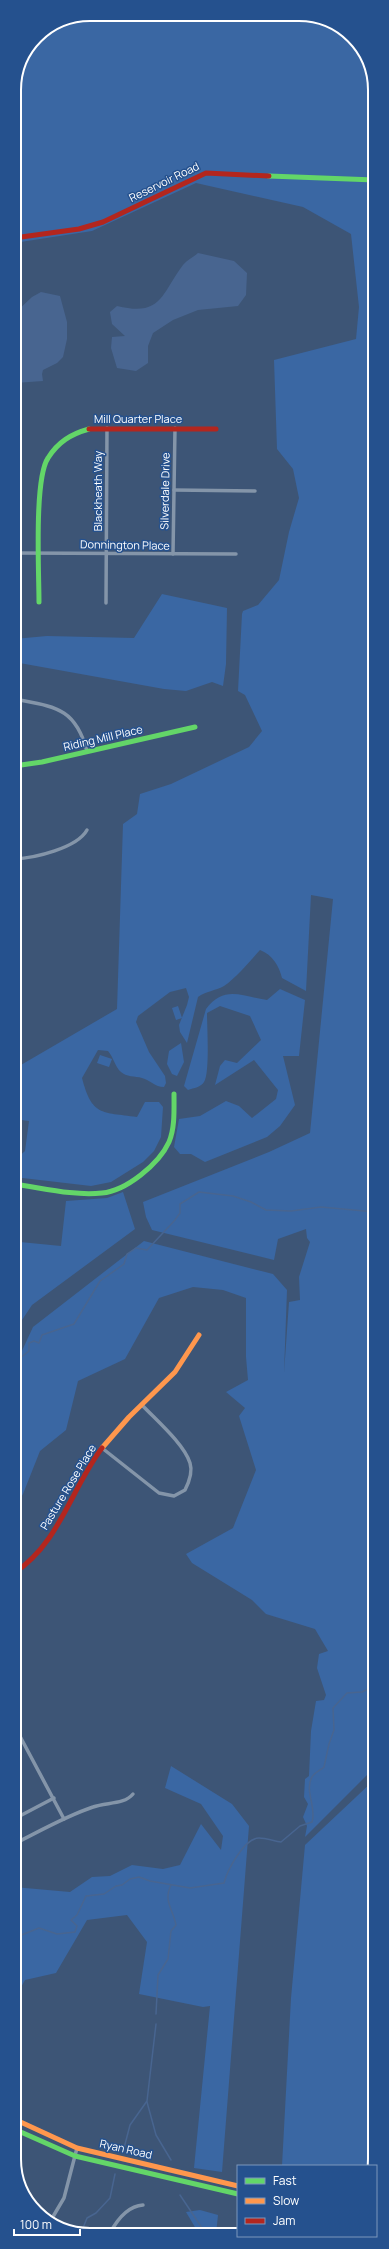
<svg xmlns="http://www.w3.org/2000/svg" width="389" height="2249" viewBox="0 0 389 2249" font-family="Manrope,sans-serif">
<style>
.green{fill:#3a67a3}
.water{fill:#486590}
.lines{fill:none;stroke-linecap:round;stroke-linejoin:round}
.stream{stroke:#486590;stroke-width:1.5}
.street{stroke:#8495a9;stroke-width:3.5}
.fast{stroke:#63d668;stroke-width:5}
.slow{stroke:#ff974d;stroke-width:5}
.jam{stroke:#b3261e;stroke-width:5}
.labels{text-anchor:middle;stroke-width:3;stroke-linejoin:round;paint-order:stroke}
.street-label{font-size:11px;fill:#fff;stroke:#25518e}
.rim{fill:none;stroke:#fff;stroke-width:2}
</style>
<rect width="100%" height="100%" fill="#3d5576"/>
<g class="green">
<path d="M90 14 318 17 356 40 375 85V1685H371L375 1691 374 2166H282L291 1998 305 1845 373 1781 367 1775 305 1837 307 1826 303 1817 308 1804 304 1797 305 1779 309 1776 311 1731 316 1701 324 1700 326 1695 317 1668 319 1654 328 1651 315 1629 266 1614 252 1600 192 1563 186 1554 233 1528 256 1470 239 1416 245 1408 226 1392 248 1380 246 1357V1298L223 1290 193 1287 159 1298 125 1359 78 1381 66 1430 40 1451 23 1494 14 1510V1368L33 1327 144 1241 273 1274 287 1290 284 1373 289 1302 300 1300 299 1277 310 1242 307 1238 306 1229 278 1239 274 1260 152 1230 146 1217 143 1202 269 1152 310 1133 333 899 311 895 306 991 282 978C279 966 273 955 260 950 249 962 237 977 224 986 215 991 206 991 198 997L187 1043 180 1032 179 1025 187 1005 189 997 186 988 170 992 138 1016 136 1022 149 1052 165 1076 166 1083 164 1087C155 1087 150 1080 142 1078 135 1076 126 1077 121 1072 115 1067 114 1058 108 1051L98 1050 82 1078C92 1116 101 1112 137 1117L145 1102H159L163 1107 161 1137 154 1151 143 1162 111 1182 91 1186 14 1177V1161L25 1151 29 1121 14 1119V1069L117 1009 123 824 137 814 140 794 171 784 249 747 262 731 245 695 238 691 242 614 243 611 258 605 279 580 289 532 299 498 293 469 277 449 274 360 356 339 359 307 351 234 303 207 196 183 92 231 14 243V86L37 36 61 20Z"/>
<polygon points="162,594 227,608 226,664 223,686 212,682 186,691 164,689 14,662 14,639 47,636 134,638"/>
<path d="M280 989 305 1000 299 1056H283L295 1105 280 1126 267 1137 205 1162 191 1154H180L174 1147 179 1119 200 1116 226 1101 239 1106 252 1118 276 1099 278 1090 254 1060 215 1085 220 1066 225 1060 237 1063 261 1040 250 1016 220 1006 207 1013C207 1026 210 1073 204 1082 201 1087 194 1088 188 1090L184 1086 206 1009C224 985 241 996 267 1000Z"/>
<polygon points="178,1006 182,1018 176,1020 172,1008"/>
<polygon points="181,1043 184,1062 177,1076 172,1074 167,1064 169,1051"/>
<polygon points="100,1055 112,1059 109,1067 97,1063"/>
<polygon points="123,1192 135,1229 32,1305 14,1332 14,1236 20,1242 61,1246 66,1201 107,1198"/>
<polygon points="171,1766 232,1804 249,1826 222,2172 194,2168 210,2006 203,2007 139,1994 147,1942 127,1915 87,1920 56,1973 25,1980 14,2000 14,1887 70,1892 92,1877 110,1876 132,1865 163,1869 180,1865 201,1824 221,1850 223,1836 201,1804 165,1788"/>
<polygon points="200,2210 218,2215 216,2234 199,2234 186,2212"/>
</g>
<g class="water">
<path d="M198 253 234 261 247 273 246 295 238 306 198 310 173 320 153 333 148 346V363L136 371 117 368 111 348 112 337 125 336 112 324 110 312 117 306C162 317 161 294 183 265 187 260 194 257 198 253Z"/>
<polygon points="41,292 60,296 67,322 67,339 63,357 57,363 43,370 42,374 43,381 15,383 14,314 32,297"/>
</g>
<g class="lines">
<g class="stream">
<polyline points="14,1363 29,1351 29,1343 34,1341 39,1343 42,1335 74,1324 100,1281 124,1264 127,1254 136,1248 147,1250 175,1220 180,1213 180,1204 199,1192 233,1196 251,1202 266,1210 291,1211 321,1207 375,1212"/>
<polyline points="14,1368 17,1376 14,1383"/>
<path d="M14 1938 39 1928 57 1934 75 1932 77 1926 71 1920 77 1915 86 1896 104 1894 116 1886 122 1885 130 1879 139 1877 150 1881 190 1888 224 1883C227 1871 244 1838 259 1838 266 1838 274 1841 281 1842L300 1826 312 1822C317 1808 304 1790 312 1777 314 1773 321 1770 324 1767L329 1744 334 1730 333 1708 347 1693 362 1692 375 1686"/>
<path d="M156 2014 158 1975 168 1959 171 1931 176 1925C173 1909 163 1901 171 1885"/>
<polyline points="147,2102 156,2135 171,2160"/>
<polyline points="123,2152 130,2125 147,2101 156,2024"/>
<polyline points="180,2195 206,2234"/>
<polyline points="75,2232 83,2228 87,2218 96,2213 110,2198 115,2174"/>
</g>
<g class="street">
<polyline points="174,490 255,491"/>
<polyline points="14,553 236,554"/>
<polyline points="173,554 175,428"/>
<polyline points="106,603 107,428"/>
<path d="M14 699C55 707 75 707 87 751"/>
<path d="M14 859C35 858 77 848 87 830"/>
<path d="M102 1448 159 1493 174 1496 185 1490C189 1482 193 1472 190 1463 184 1444 156 1420 142 1405"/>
<polyline points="14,1725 64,1819"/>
<polyline points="14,1819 54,1798"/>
<path d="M14 1844C40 1831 66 1816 93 1807 106 1802 124 1805 133 1794"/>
<polyline points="51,2220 64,2198 77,2148"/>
<path d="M110 2233C117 2220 128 2206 143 2205"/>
</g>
<g class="fast">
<polyline points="269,176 375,180"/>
<path d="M39 602C39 573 34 479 48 458 58 442 71 434 89 429"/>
<polyline points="14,766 42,762 195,727"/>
<path d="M14 1184C43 1188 73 1196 102 1193 126 1191 159 1164 169 1142 175 1128 174 1110 174 1094"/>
<polyline points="14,2129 75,2156 238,2194"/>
</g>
<g class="slow">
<polyline points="102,1448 129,1417 175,1372 199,1335"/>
<polyline points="14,2119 77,2148 238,2186"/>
</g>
<g class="jam">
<polyline points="14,238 79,229 103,222 206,173 269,176"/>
<polyline points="89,429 216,429"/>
<path d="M14 1573C59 1544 71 1489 102 1448"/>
</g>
</g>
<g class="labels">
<g class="street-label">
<text transform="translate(164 182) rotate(-26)" y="4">Reservoir Road</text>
<text x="138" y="423">Mill Quarter Place</text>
<text transform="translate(98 491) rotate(-90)" y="4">Blackheath Way</text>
<text transform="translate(165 491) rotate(-89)" y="4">Silverdale Drive</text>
<text transform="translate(125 545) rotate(1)" y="4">Donnington Place</text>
<text transform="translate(103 738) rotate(-13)" y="4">Riding Mill Place</text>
<text transform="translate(68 1487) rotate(-59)" y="4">Pasture Rose Place</text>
<text transform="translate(126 2149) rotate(13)" y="4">Ryan Road</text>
</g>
</g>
<path d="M0 0H389V2249H0ZM90 21H299A69 69 0 0 1 368 90V2159A69 69 0 0 1 299 2228H90A69 69 0 0 1 21 2159V90A69 69 0 0 1 90 21Z" fill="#25518e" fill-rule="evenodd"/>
<path class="rim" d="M90 21H299A69 69 0 0 1 368 90V2159A69 69 0 0 1 299 2228H90A69 69 0 0 1 21 2159V90A69 69 0 0 1 90 21Z"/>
<rect x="237" y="2165" width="140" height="72" fill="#25518e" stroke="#7c97bb"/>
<rect x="245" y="2178" width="20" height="6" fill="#63d668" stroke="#7c97bb"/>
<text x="273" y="2185" font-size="12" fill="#ffffff">Fast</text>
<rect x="245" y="2198" width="20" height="6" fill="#ff974d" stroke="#7c97bb"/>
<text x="273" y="2205" font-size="12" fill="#ffffff">Slow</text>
<rect x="245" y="2218" width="20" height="6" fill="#b3261e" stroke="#7c97bb"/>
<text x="273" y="2225" font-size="12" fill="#ffffff">Jam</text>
<path d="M14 2229v6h66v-6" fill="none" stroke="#ffffff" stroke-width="2"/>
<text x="20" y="2229" font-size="12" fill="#ffffff" stroke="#25518e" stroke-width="3" paint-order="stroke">100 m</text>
</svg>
